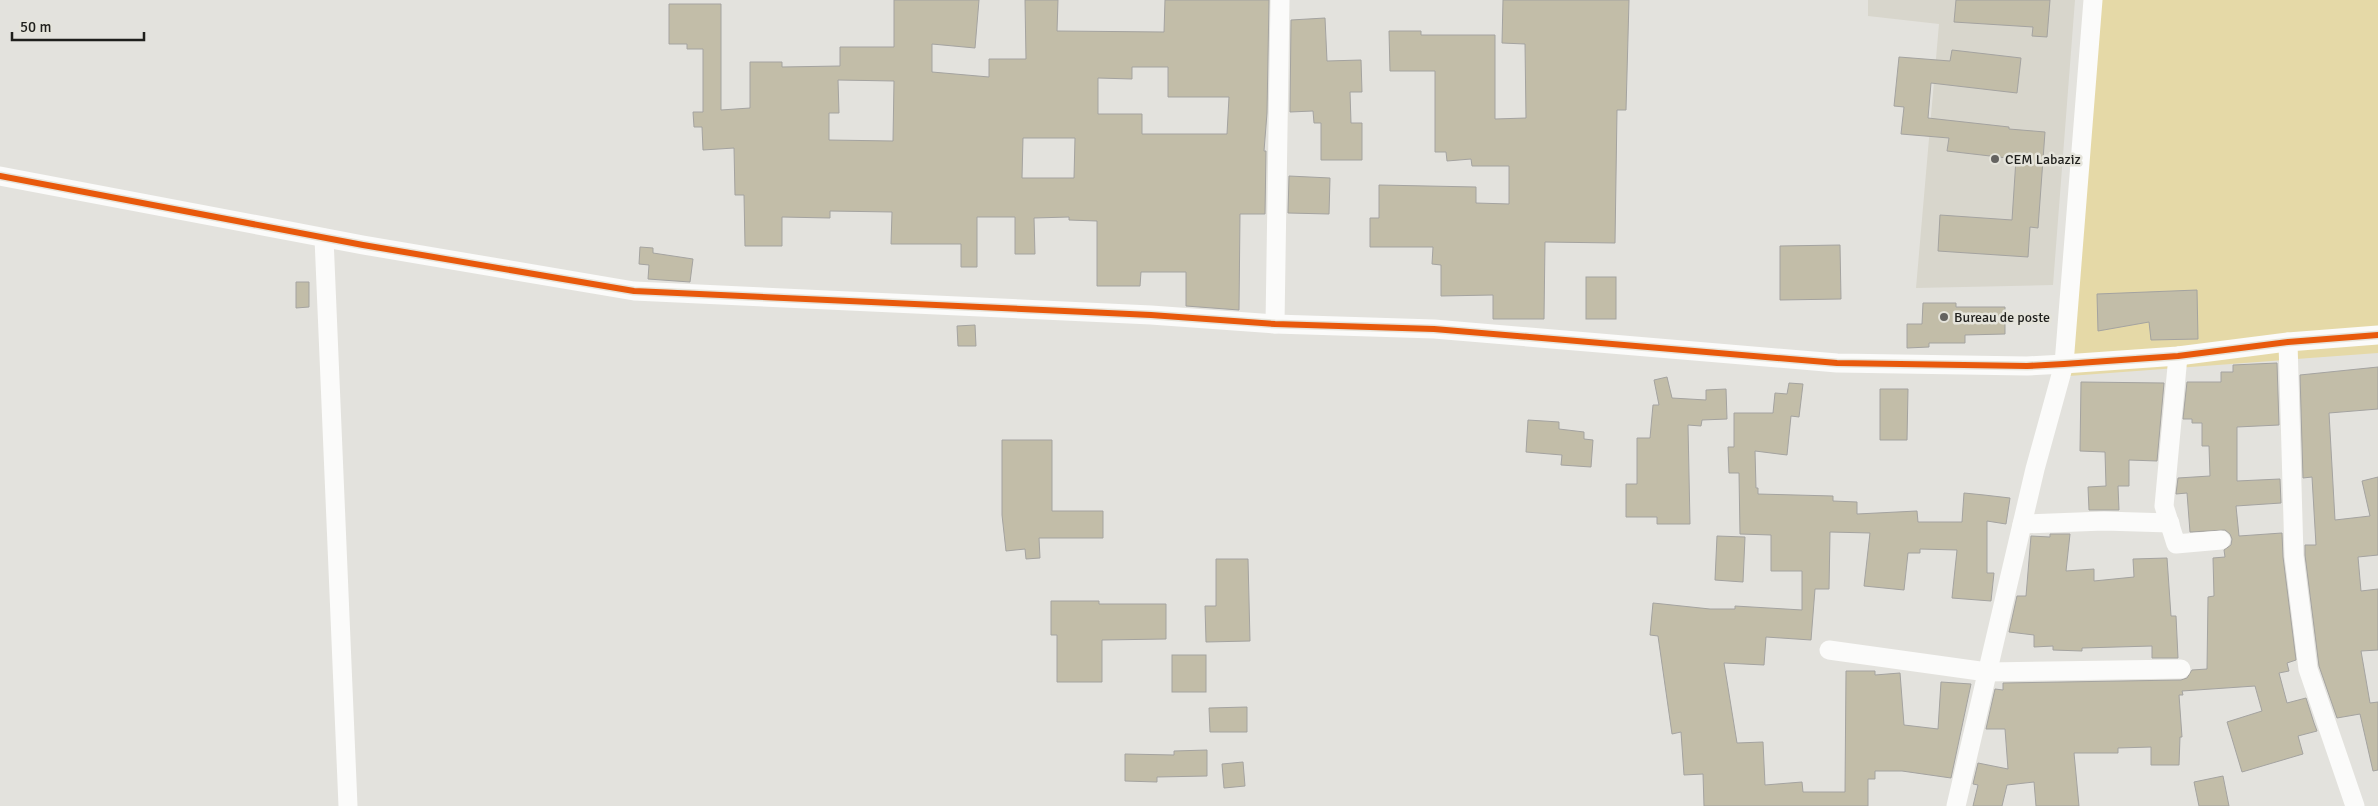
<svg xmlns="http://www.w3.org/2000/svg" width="2378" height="806" viewBox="0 0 2378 806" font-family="Signika,sans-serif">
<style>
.built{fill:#d8d6cc}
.green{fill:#e5d9a7}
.building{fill:#c2bda8;stroke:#a4a3a0;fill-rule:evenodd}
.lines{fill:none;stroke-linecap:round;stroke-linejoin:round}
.street{stroke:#fbfbfa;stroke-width:19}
.cycleway-casing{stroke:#e5e4db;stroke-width:9}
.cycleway{stroke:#e8590c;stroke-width:6}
.poi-dot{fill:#646360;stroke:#e5e4db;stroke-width:2}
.labels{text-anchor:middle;stroke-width:5;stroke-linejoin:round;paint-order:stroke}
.poi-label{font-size:14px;fill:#1f1f1c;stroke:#e5e4db;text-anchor:start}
</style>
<rect width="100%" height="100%" fill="#e3e2dd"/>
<polygon class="built" points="1868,0 2075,0 2053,285 1916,288 1939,24 1868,16"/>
<polygon class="green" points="2100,0 2378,0 2378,353 2069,376"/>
<g class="building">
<path d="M894 0H979L975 48 932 44V72L989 77V59H1026L1025 0H1058L1057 31 1164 32 1165 0H1269L1267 113 1264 151H1266L1265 214H1240L1239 310 1186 306V272H1141L1140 286H1097V221L1069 220V217L1034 218 1035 254H1015V217H977V267H961V244H891L892 212 830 211V218L782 217V246H745L744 195H735L734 148 703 150 702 127H694L693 112H703V49H687V44H669V4H721V110L750 108V62H782V67L840 66V47H894ZM1132 67H1168V97H1229L1227 134H1142V114H1098V78L1132 79ZM838 80 894 81 893 141 829 140V113H839ZM1023 138H1075L1074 178H1022Z"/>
<polygon points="1503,0 1629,0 1626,110 1617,110 1615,243 1545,242 1544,319 1493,319 1493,295 1441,296 1441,265 1432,264 1433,247 1370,247 1370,218 1379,218 1379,185 1476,187 1476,203 1509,204 1509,166 1472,166 1471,159 1447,161 1446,152 1435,152 1435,71 1390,71 1389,31 1421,31 1421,35 1495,35 1495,119 1526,118 1525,44 1502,43"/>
<polygon points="1956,0 2050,0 2047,37 2032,36 2033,27 1954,22"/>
<polygon points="1325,18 1327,61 1361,60 1362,92 1350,92 1351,123 1362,123 1362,160 1321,160 1321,123 1314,123 1313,111 1290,112 1291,20"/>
<polygon points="1952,50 2021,58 2017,93 1931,83 1928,118 2009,127 2009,129 2045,132 2038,228 2030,227 2028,257 1938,251 1940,215 2012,220 2016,159 1947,151 1949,138 1901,134 1904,107 1894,106 1899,57 1950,61"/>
<polygon points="1289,176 1330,178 1329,214 1288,213"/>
<polygon points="1840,245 1841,299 1780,300 1780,246"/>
<polygon points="640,247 653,248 653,253 693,259 690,282 648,279 649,265 639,264"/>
<rect x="1586" y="277" width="30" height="42"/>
<polygon points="296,282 309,282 309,307 296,308"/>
<polygon points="2197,290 2198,339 2151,340 2149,322 2098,331 2097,294"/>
<polygon points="1923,303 1956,303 1956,307 2005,307 2005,334 1965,335 1965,343 1929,343 1929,347 1907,348 1907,324 1922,324"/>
<polygon points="975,325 976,346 958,346 957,326"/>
<polygon points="2277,363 2279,425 2237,427 2237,481 2280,479 2281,503 2236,506 2239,536 2282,533 2283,557 2296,660 2287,663 2289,671 2279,673 2287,703 2306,698 2314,723 2317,731 2298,736 2303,754 2242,772 2227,722 2262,711 2255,686 2182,691 2183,695 2179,695 2182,737 2180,737 2179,765 2151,765 2151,747 2118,748 2118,753 2074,753 2079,806 2036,806 2034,782 2007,785 2002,806 1973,806 1978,785 1973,784 1978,763 2008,769 2005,729 1986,729 1995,689 2003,690 2003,683 2181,680 2187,678 2192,670 2207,669 2208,597 2214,596 2213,558 2225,557 2224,550 2231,545 2232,539 2230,534 2225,530 2190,532 2187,493 2176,494 2178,478 2210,476 2209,446 2202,446 2202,423 2192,423 2192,419 2183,419 2187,382 2221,382 2221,372 2233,372 2233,365"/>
<polygon points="2378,367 2378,409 2329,413 2335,520 2370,516 2362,481 2378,477 2378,555 2358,557 2361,591 2378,589 2378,650 2361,651 2370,703 2378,702 2378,770 2373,771 2360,714 2337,718 2319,666 2305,555 2305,545 2316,545 2312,477 2303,478 2300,375"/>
<polygon points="1667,377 1672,398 1706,400 1706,390 1726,389 1727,419 1702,420 1701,426 1688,425 1690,524 1657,524 1657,517 1626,517 1626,484 1637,484 1637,438 1650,438 1653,405 1659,405 1654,380"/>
<polygon points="2081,382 2164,383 2157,461 2129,460 2129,486 2118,486 2119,510 2089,510 2088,487 2106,486 2105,452 2080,451"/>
<polygon points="1789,383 1803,384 1799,417 1791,416 1787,455 1755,451 1756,488 1758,488 1758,494 1833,496 1833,501 1857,502 1857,514 1917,511 1918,522 1962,522 1964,493 1984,495 2010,498 2006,524 1987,521 1987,573 1994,573 1991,601 1952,598 1957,550 1920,549 1920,553 1908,553 1904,590 1864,586 1870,533 1830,532 1829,589 1815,589 1811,640 1766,637 1764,665 1724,663 1737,743 1763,742 1765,785 1802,782 1803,792 1845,792 1846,671 1875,671 1875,675 1900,673 1904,725 1938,729 1941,682 1971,684 1951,778 1902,771 1875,771 1875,779 1868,779 1868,806 1704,806 1703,774 1684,775 1681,732 1672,734 1658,636 1650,635 1653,603 1710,609 1735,609 1735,606 1802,610 1802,571 1771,571 1771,535 1740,534 1739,473 1729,473 1728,447 1734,447 1734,413 1773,413 1775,393 1787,394"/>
<polygon points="1880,389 1908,389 1907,440 1880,440"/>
<polygon points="1528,420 1559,422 1559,429 1584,432 1584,439 1593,440 1591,467 1561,465 1562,455 1526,452"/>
<polygon points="1002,440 1052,440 1052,511 1103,511 1103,538 1039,538 1040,558 1026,559 1025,549 1006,551 1002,515"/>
<polygon points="2050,534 2070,534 2066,571 2094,569 2094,581 2134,577 2133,559 2167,558 2171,616 2176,616 2178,658 2152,658 2152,646 2082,648 2082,651 2053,650 2053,646 2034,647 2034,635 2009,632 2017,596 2026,596 2031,536 2050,537"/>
<polygon points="1717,536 1745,537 1743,582 1715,580"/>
<polygon points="1216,559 1248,559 1250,641 1206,642 1205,606 1216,606"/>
<polygon points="1051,601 1099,601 1099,604 1166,604 1166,639 1102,640 1102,682 1057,682 1057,635 1051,635"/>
<rect x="1172" y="655" width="34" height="37"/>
<polygon points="1247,707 1247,732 1210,732 1209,708"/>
<polygon points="1207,750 1207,776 1157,777 1157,782 1125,781 1125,754 1174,755 1174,751"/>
<polygon points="1243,762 1245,786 1224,788 1222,764"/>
<polygon points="2223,776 2229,806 2199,806 2194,782"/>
</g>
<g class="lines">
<g class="street">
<polyline points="0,176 363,245 634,291 1151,315 1275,324 1434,329 1837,363 2027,366 2064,364 2178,356 2288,342 2378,335"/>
<polyline points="324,238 348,806"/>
<polyline points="1275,324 1280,0"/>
<polyline points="2288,342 2294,556 2308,669 2355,806"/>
<polyline points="2178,356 2164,506 2176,544 2221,540"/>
<polyline points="2022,524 2104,521 2170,523"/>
<polyline points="1829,650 1987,672 2181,669"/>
<polyline points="1956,806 2035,469 2064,364 2093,0"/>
</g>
<g class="cycleway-casing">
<polyline id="cycleway" points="0,176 363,245 634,291 1151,315 1275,324 1434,329 1837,363 2027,366 2064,364 2178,356 2288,342 2378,335"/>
</g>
<use href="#cycleway" class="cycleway"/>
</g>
<g class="poi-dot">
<circle cx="1995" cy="159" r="5"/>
<circle cx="1944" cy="317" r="5"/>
</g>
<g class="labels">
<g class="poi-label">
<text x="2005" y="164">CEM Labaziz</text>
<text x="1954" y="322">Bureau de poste</text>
</g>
</g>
<path d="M12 32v8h132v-8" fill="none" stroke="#1f1f1c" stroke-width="2.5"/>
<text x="20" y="32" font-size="15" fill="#1f1f1c" stroke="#e5e4db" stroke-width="4" paint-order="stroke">50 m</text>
</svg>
